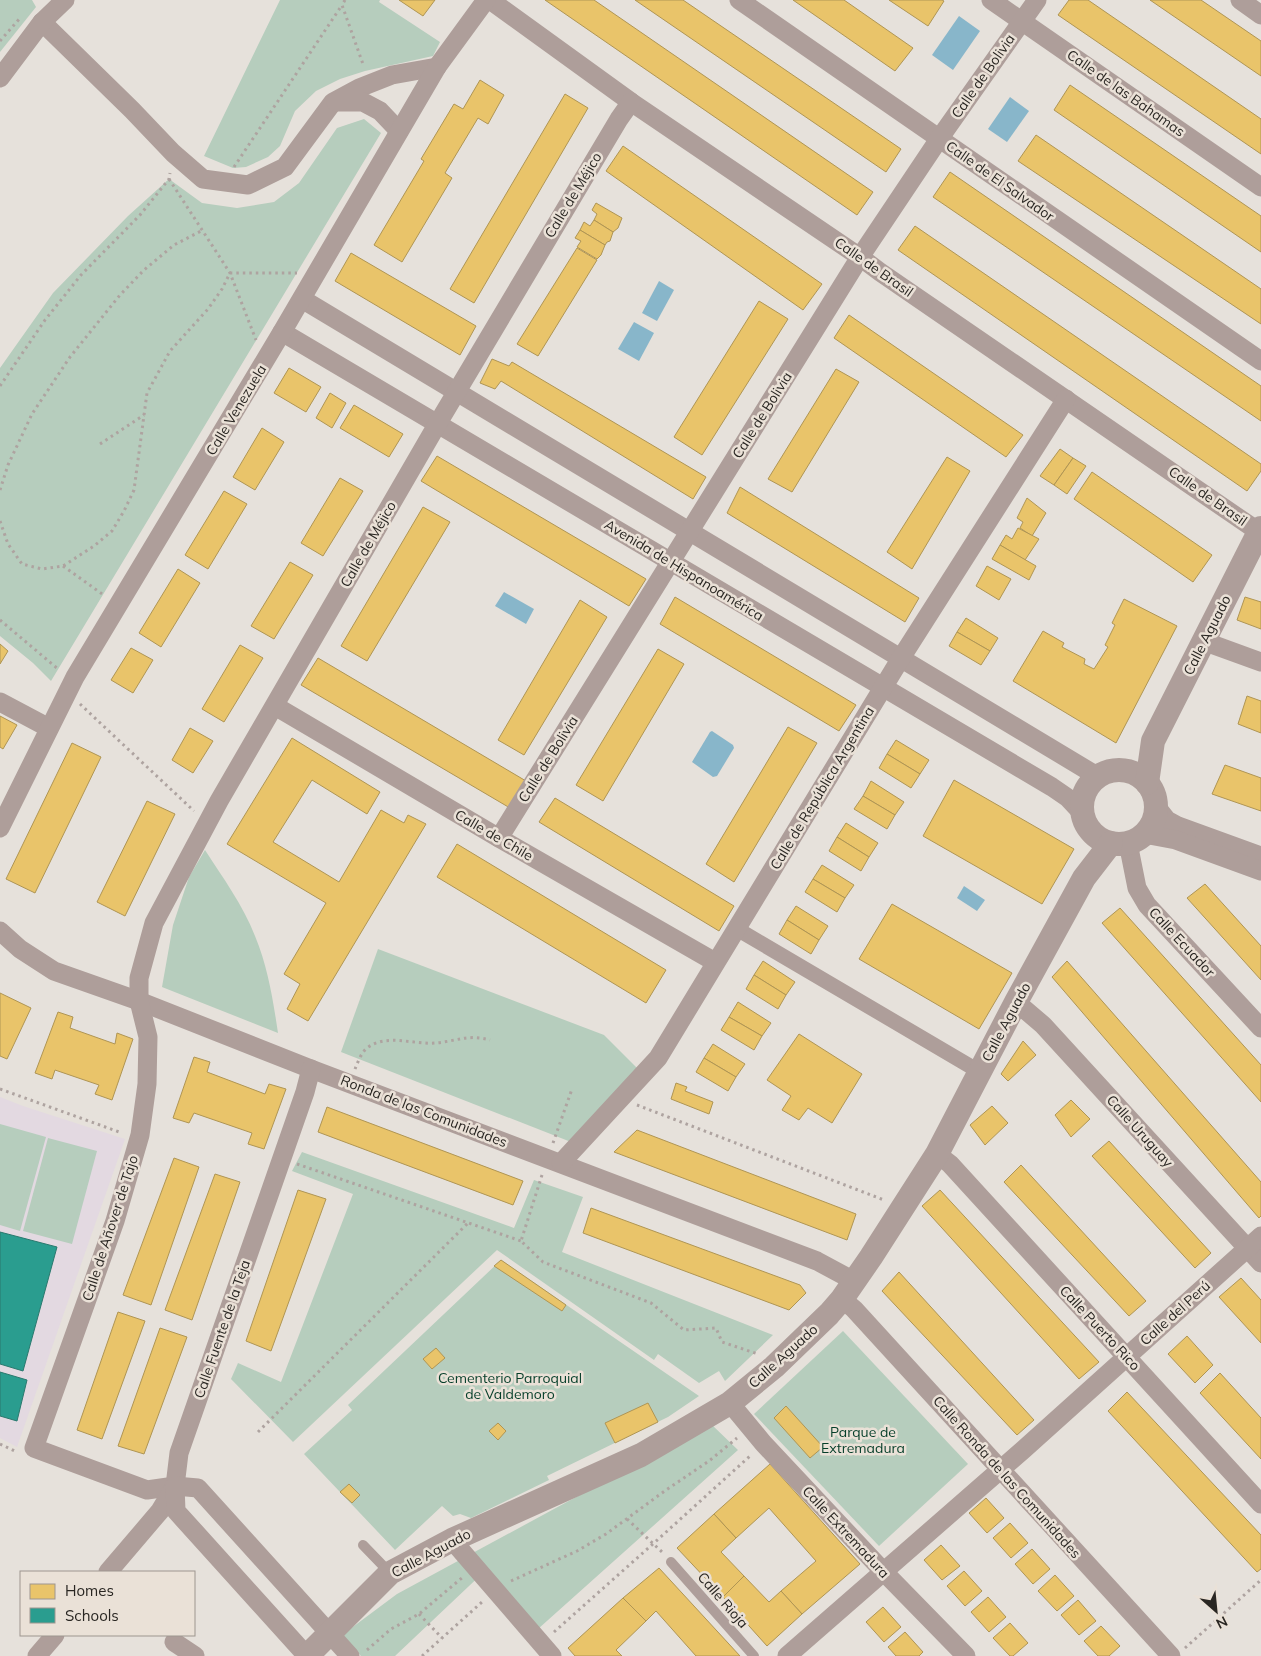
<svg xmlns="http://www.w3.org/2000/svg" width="1261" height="1656" viewBox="0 0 1261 1656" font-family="Mulish,sans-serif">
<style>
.education{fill:#e3d9e1}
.green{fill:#b6cdbd}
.water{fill:#88b6ca}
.homes{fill:#e9c46a;stroke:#af9554}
.schools{fill:#2a9d8f;stroke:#2a796e}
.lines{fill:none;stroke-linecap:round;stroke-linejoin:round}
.path{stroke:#aea3a0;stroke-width:3;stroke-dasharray:2.5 4;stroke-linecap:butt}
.service{stroke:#ae9e9a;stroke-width:10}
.pedestrian{stroke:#ae9e9a;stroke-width:15}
.minor{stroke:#ae9e9a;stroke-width:19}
.tertiary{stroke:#ae9e9a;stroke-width:24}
.labels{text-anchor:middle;stroke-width:5;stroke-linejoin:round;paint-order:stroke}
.street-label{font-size:14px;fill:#292622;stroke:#eae1d7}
.park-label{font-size:14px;fill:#053e29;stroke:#eae1d7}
</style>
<rect width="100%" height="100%" fill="#e6e1db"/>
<polygon class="education" points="0,1097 23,1106 125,1139 17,1447 0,1438"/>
<g class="green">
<polygon points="0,0 32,0 36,7 0,52"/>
<polygon points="280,0 380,0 379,2 440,42 433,56 365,71 340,79 316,91 295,111 280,146 268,157 246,167 233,168 204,156"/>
<polygon points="364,119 381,133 51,681 33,663 0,636 0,368 53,293 128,216 169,179 202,203 237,208 274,202 299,183 337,128"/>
<path d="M205 850C223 878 243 905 255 936 268 967 273 1000 278 1033L162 987 173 925 189 877Z"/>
<polygon points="378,949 604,1035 640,1071 571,1142 341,1052"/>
<polygon points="0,1124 46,1137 20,1231 0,1225"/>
<polygon points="48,1138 97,1151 72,1244 23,1231"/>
<polygon points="302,1152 514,1228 534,1180 583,1197 562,1252 773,1335 725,1381 719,1371 699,1383 658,1354 654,1360 497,1250 293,1442 231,1379 238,1363 281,1382 353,1194 292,1171"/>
<polygon points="501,1260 699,1396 668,1417 547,1476 549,1480 471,1518 460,1514 453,1516 442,1506 395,1550 304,1454 352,1410 348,1405"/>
<polygon points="843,1331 968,1464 879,1546 754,1414"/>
<polygon points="711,1424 738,1450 538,1629 487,1569 395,1656 361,1656 342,1635 397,1594"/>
</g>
<g class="water">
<polygon points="959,16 980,31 953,70 932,55"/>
<polygon points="1010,97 1029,111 1007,142 988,129"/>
<polygon points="659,281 674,290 657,321 642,313"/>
<polygon points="634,322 654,333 639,361 618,349"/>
<polygon points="504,592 534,609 526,624 495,606"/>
<polygon points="712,731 733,745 734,748 717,776 713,777 692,762 710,732"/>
<polygon points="964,886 985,900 977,911 957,898"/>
</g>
<g class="homes">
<polygon points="399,0 435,0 423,16"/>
<polygon points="545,0 594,0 873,192 857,215"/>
<polygon points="635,0 683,0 901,149 886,172"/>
<polygon points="793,0 844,0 913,48 895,71"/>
<polygon points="889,0 942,0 944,1 928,26"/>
<polygon points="1069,0 1088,0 1261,119 1261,154 1058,15"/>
<polygon points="1150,0 1201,0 1261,41 1261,76"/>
<polygon points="480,80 504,95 488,124 478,118 445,173 452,178 402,262 374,245 424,161 421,159 454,104 463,109"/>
<polygon points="1070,85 1261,216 1261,252 1054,110"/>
<polygon points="565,94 588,108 474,303 450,289"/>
<polygon points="1036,135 1261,289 1261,324 1018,161"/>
<polygon points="623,146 822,284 803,310 606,171"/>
<polygon points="950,172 1261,386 1261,421 933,197"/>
<polygon points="596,203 622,218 618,228 613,232 594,220 597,214 592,210"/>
<polygon points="594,220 613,232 610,241 607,242 605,245 580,230 584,222 590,226"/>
<polygon points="915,226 1261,464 1261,471 1247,491 898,250"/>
<polygon points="580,230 605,245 601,255 597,259 577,247 581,241 575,238"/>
<polygon points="577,248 597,260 538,356 517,344"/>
<polygon points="351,253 476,326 460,355 335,281"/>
<polygon points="759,301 788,319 702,455 674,437"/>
<polygon points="849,315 1023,435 1006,457 834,338"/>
<polygon points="492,359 509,366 512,362 706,477 693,499 501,381 495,389 480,383"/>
<polygon points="289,368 321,387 306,412 274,393"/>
<polygon points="836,369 859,382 792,492 768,479"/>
<polygon points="330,393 346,403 332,428 316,418"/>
<polygon points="354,405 403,434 389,457 340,428"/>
<polygon points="262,428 284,442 255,490 233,477"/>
<polygon points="1060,449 1073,458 1054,485 1040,476"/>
<polygon points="437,456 646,579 629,606 421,481"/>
<polygon points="947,457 970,471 912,569 887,552"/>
<polygon points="1073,458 1086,466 1067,494 1054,485"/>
<polygon points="1092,472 1212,555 1193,582 1074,499"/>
<polygon points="340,478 363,491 323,556 301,543"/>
<polygon points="740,487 919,598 905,622 727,513"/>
<polygon points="224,491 247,504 208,569 185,555"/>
<polygon points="1027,498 1046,513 1032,536 1020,528 1023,522 1017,518"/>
<polygon points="423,507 450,522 367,661 341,646"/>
<polygon points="1018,528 1039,539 1025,560 1000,545 1006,535 1012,539"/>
<polygon points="1000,545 1036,566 1029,580 992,559"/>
<polygon points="290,562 313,575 274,639 251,626"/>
<polygon points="987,566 1011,579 999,600 976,586"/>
<polygon points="178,569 200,583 161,647 139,633"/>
<polygon points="675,597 856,705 839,731 660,624"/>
<polygon points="1245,597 1261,602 1261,629 1237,620"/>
<polygon points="1124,599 1177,626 1116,743 1013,681 1043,631 1064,643 1062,647 1085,659 1084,664 1094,669 1108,647 1105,645 1115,625 1112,623"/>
<polygon points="580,600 607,617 524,755 498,740"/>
<polygon points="966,618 998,638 990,651 957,632"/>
<polygon points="957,632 990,651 981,665 949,646"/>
<polygon points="0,644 8,651 0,664"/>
<polygon points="240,645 263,658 224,722 202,709"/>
<polygon points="131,648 153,660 133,693 111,680"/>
<polygon points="658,649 684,664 603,801 576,785"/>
<polygon points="318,658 526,781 510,808 301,685"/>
<polygon points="1247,696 1261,701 1261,733 1238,724"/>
<polygon points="0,716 17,725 3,749 0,747"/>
<polygon points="788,727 817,743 734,882 706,864"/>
<polygon points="190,728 213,741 193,773 172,760"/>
<polygon points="292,738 380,792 367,814 312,780 273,842 339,882 381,810 404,823 408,815 426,824 308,1021 287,1009 300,984 284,974 326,903 227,844"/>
<polygon points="896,740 929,760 920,774 887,754"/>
<polygon points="72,743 101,757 35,893 6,879"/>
<polygon points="887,754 920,774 911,788 879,768"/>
<polygon points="1225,765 1261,778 1261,811 1212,794"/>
<polygon points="954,780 1074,849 1042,904 923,836"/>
<polygon points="871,781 904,802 895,815 863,796"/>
<polygon points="863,796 895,815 887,829 854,809"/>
<polygon points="555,798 734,906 719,931 539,822"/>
<polygon points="147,801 175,814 125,916 97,902"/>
<polygon points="846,823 878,843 869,857 837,837"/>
<polygon points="837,837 869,857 861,871 829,851"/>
<polygon points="457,844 666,970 646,1003 437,877"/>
<polygon points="822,865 854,885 845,898 813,879"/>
<polygon points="813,879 845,898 837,912 805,892"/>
<polygon points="1205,884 1261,946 1261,980 1187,898"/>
<polygon points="892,904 1012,973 979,1029 859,959"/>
<polygon points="796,906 828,926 819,940 787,920"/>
<polygon points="1120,908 1261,1065 1261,1102 1102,923"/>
<polygon points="787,920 819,940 811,954 779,934"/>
<polygon points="763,961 795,982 786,995 754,975"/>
<polygon points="1067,961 1261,1182 1261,1216 1259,1218 1052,977"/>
<polygon points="754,975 786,995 778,1009 746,989"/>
<polygon points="0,993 31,1008 7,1059 0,1056"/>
<polygon points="738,1002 771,1023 762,1036 729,1017"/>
<polygon points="58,1012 73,1017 70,1028 115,1044 117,1033 133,1039 112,1100 95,1094 99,1085 55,1070 52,1079 35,1073"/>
<polygon points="729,1017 762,1036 754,1050 721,1030"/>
<polygon points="799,1034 862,1074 832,1123 808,1108 799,1120 782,1110 791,1096 767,1080"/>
<polygon points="1023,1041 1036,1055 1008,1081 1001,1074"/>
<polygon points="713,1044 745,1064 736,1077 704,1058"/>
<polygon points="194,1057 210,1062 207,1072 265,1094 269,1084 286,1089 264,1149 248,1144 252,1133 194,1113 189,1123 173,1118"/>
<polygon points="704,1058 736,1077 728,1091 696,1072"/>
<polygon points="676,1083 687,1087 685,1091 713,1102 709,1114 671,1099"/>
<polygon points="1071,1100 1090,1119 1071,1137 1055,1115"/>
<polygon points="992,1106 1008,1123 985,1145 970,1125"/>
<polygon points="327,1107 523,1181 513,1205 318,1132"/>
<polygon points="637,1130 856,1214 847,1240 614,1152"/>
<polygon points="1109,1141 1211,1253 1195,1268 1092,1156"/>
<polygon points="174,1158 199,1167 151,1305 123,1295"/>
<polygon points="1021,1165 1146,1301 1129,1316 1004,1182"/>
<polygon points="215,1174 240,1182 192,1320 165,1310"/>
<polygon points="298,1190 326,1199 271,1351 246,1341"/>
<polygon points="940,1190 1099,1362 1079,1379 922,1206"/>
<polygon points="591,1208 800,1285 806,1293 789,1310 583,1233"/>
<polygon points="501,1260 566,1305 562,1311 494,1266"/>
<polygon points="899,1272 1034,1420 1017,1435 882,1291"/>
<polygon points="1241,1278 1261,1300 1261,1343 1219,1297"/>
<polygon points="118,1312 145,1321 102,1439 77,1430"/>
<polygon points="160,1328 187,1337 144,1454 118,1446"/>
<polygon points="1187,1336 1213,1365 1195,1383 1168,1354"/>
<polygon points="436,1348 445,1358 432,1369 423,1359"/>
<polygon points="1220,1373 1261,1418 1261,1459 1200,1393"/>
<polygon points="1127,1392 1261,1535 1261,1569 1257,1572 1108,1411"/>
<polygon points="648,1403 658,1422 615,1443 605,1423"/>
<polygon points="786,1406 823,1447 810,1458 774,1418"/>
<polygon points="498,1423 506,1431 498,1440 489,1431"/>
<polygon points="770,1464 860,1564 802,1614 781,1591 816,1561 769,1508 736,1538 714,1514"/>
<polygon points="349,1484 360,1495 352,1503 340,1492"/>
<polygon points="986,1498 1004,1518 987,1533 969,1513"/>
<polygon points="714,1514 736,1538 721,1552 744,1576 723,1597 677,1548"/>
<polygon points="1010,1523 1028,1543 1011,1558 993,1538"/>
<polygon points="941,1545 960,1566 942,1580 924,1560"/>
<polygon points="1032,1549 1050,1569 1033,1584 1015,1564"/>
<polygon points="659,1568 740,1656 696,1656 656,1611 646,1621 623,1598"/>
<polygon points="964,1571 982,1591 965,1606 947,1586"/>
<polygon points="1055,1575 1074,1596 1057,1611 1038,1591"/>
<polygon points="744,1576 769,1602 781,1591 802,1614 767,1646 723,1597"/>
<polygon points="988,1597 1006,1617 989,1632 971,1612"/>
<polygon points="623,1598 646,1621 616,1650 622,1656 575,1656 568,1648"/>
<polygon points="1078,1600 1096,1621 1079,1635 1061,1615"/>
<polygon points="883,1607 901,1627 884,1642 866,1622"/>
<polygon points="1010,1623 1028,1643 1013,1656 1010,1656 993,1638"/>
<polygon points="1101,1626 1120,1646 1109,1656 1098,1656 1084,1641"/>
<polygon points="905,1632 923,1652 919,1656 896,1656 888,1647"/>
</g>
<g class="schools">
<polygon points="0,1232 57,1247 23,1371 0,1364"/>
<polygon points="0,1372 27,1380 17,1421 0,1416"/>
</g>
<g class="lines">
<g class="path">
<polyline points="345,0 342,5 364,67"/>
<polyline points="0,41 21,17"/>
<polyline points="234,167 342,5"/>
<polyline points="169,179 230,273 256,340"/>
<polyline points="0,386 45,320 81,275 140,215 169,179 170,173"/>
<polyline points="100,444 144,415"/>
<polyline points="0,490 8,465 32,414 70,357 120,295 144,270 174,245 203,230"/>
<polyline points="0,521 8,544 22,564 42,569 63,566 94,546 112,531 124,511 134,490 147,393 170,351 208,309 222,289 230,273 297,273"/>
<polyline points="63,566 105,596"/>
<polyline points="0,620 58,669"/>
<polyline points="80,704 194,811"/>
<path d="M355 1069C358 1062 361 1053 367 1048 386 1033 414 1045 436 1043 457 1041 468 1034 490 1040"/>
<polyline points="0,1089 122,1133"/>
<polyline points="637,1105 884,1200"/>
<polyline points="553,1143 572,1089"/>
<polyline points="297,1164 521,1241"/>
<polyline points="542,1175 521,1241 543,1262 651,1303 684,1330 716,1328 722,1342 758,1354"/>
<polyline points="258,1432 468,1223"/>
<polyline points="0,1444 17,1452"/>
<polyline points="627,1519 662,1552"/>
<polyline points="511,1581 577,1551 606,1534 666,1490 709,1461 737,1438"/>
<polyline points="419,1614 442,1638"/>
<polyline points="554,1632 654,1543 750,1456"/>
<polyline points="1185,1648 1261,1580"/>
<polyline points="367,1650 391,1629 419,1614 463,1577"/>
<polyline points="422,1656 482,1602"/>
</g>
<g class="service">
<polyline points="363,1545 390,1573"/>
<polyline points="671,1562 754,1656"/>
</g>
<polyline class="pedestrian" points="737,929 980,1072"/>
<g class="minor">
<polyline points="490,0 631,102 860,257 880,272 1259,532"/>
<polyline points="739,0 1261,361"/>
<polyline points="991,0 1261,187"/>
<polyline points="1240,0 1261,15"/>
<polyline points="42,22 132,110 173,153 203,179 248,185 285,167 333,102 359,88 392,75 437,67"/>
<polyline points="0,78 42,22 65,0"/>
<polyline points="336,102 363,102 380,111 399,131"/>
<polyline points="302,299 1097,776"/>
<polyline points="282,332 1052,787 1068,798 1082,813"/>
<polyline points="1203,641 1261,662"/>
<polyline points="0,702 49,728"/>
<polyline points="275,706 499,838 715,962"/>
<polyline points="1156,806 1167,820 1178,826 1261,856"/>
<polyline points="0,828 75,677 282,332 437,67 486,0"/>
<polyline points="1144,834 1176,840 1261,871"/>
<polyline points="499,838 860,257 939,139 1037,0"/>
<polyline points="1128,843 1137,888 1147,905 1261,1028"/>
<polyline points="0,931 20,949 54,971 139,1001 311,1069 817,1261 854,1281"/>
<polyline points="1016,1002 1043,1025 1261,1263"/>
<polyline points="937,1154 950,1164 1261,1504"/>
<polyline points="561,1163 658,1058 901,658 1066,399"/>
<polyline points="842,1299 854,1309 1171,1656"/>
<polyline points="730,1403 763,1443 883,1571 966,1656"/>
<polyline points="175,1486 147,1490 34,1448 115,1221 140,1135 147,1084 148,1037 139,1001 139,978 154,923 219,801 438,423 619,119 631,102"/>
<polyline points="452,1540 552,1656"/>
<polyline points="108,1572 160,1511 175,1486 179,1453 305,1092 311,1069"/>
<polyline points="174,1642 195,1656"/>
<polyline points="37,1656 55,1635"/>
<polyline points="307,1656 176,1511 175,1486 198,1488 350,1656"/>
<polyline points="787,1656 1023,1450 1261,1236"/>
</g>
<g class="tertiary">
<circle cx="1119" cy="807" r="37"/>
<polyline points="1147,783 1153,741 1261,528"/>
<polyline points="307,1656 390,1573 452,1540 641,1455 730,1403 774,1367 829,1314 842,1299 871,1257 937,1154 1016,1002 1084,878 1111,843"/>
</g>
</g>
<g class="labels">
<g class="street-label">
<text transform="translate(983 76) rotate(-55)" y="5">Calle de Bolivia</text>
<text transform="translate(1126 93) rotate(35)" y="5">Calle de las Bahamas</text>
<text transform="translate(1000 181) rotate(35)" y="5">Calle de El Salvador</text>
<text transform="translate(573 195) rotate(-59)" y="5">Calle de Méjico</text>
<text transform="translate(874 267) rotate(35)" y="5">Calle de Brasil</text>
<text transform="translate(236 410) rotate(-59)" y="5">Calle Venezuela</text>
<text transform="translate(762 415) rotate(-58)" y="5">Calle de Bolivia</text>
<text transform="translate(1208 496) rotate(35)" y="5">Calle de Brasil</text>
<text transform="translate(368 544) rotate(-60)" y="5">Calle de Méjico</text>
<text transform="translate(684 570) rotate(31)" y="5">Avenida de Hispanoamérica</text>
<text transform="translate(1207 635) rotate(-63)" y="5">Calle Aguado</text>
<text transform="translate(548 759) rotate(-58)" y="5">Calle de Bolivia</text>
<text transform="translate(822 788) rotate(-59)" y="5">Calle de República Argentina</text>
<text transform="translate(494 835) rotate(30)" y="5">Calle de Chile</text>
<text transform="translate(1182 942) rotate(47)" y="5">Calle Ecuador</text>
<text transform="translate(1006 1022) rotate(-62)" y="5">Calle Aguado</text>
<text transform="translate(424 1111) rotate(21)" y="5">Ronda de las Comunidades</text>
<text transform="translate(1140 1131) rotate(48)" y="5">Calle Uruguay</text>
<text transform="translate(110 1228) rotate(-72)" y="5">Calle de Añover de Tajo</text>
<text transform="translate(1175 1313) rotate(-42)" y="5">Calle del Perú</text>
<text transform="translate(1100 1328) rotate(47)" y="5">Calle Puerto Rico</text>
<text transform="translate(222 1329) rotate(-71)" y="5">Calle Fuente de la Teja</text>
<text transform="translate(783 1356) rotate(-42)" y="5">Calle Aguado</text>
<text transform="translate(1007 1477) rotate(48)" y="5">Calle Ronda de las Comunidades</text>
<text transform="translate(846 1532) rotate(47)" y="5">Calle Extremadura</text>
<text transform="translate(431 1553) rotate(-28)" y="5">Calle Aguado</text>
<text transform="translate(723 1600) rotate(49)" y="5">Calle Rioja</text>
</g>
<g class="park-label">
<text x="510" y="1383">Cementerio Parroquial<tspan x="510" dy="16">de Valdemoro</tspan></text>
<text x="863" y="1437">Parque de<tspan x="863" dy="16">Extremadura</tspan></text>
</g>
</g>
<rect x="20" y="1571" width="175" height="65" fill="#eae1d7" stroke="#9d968f"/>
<rect x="30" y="1584" width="25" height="15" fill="#e9c46a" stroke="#9d968f"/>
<text x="65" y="1596" font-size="15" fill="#292622">Homes</text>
<rect x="30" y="1608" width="25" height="15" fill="#2a9d8f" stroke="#9d968f"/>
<text x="65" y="1621" font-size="15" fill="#292622">Schools</text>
<g transform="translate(1216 1611) rotate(153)" stroke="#eae1d7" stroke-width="4" paint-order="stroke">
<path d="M0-4L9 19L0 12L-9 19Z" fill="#292622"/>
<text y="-8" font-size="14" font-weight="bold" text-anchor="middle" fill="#292622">N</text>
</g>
</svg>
